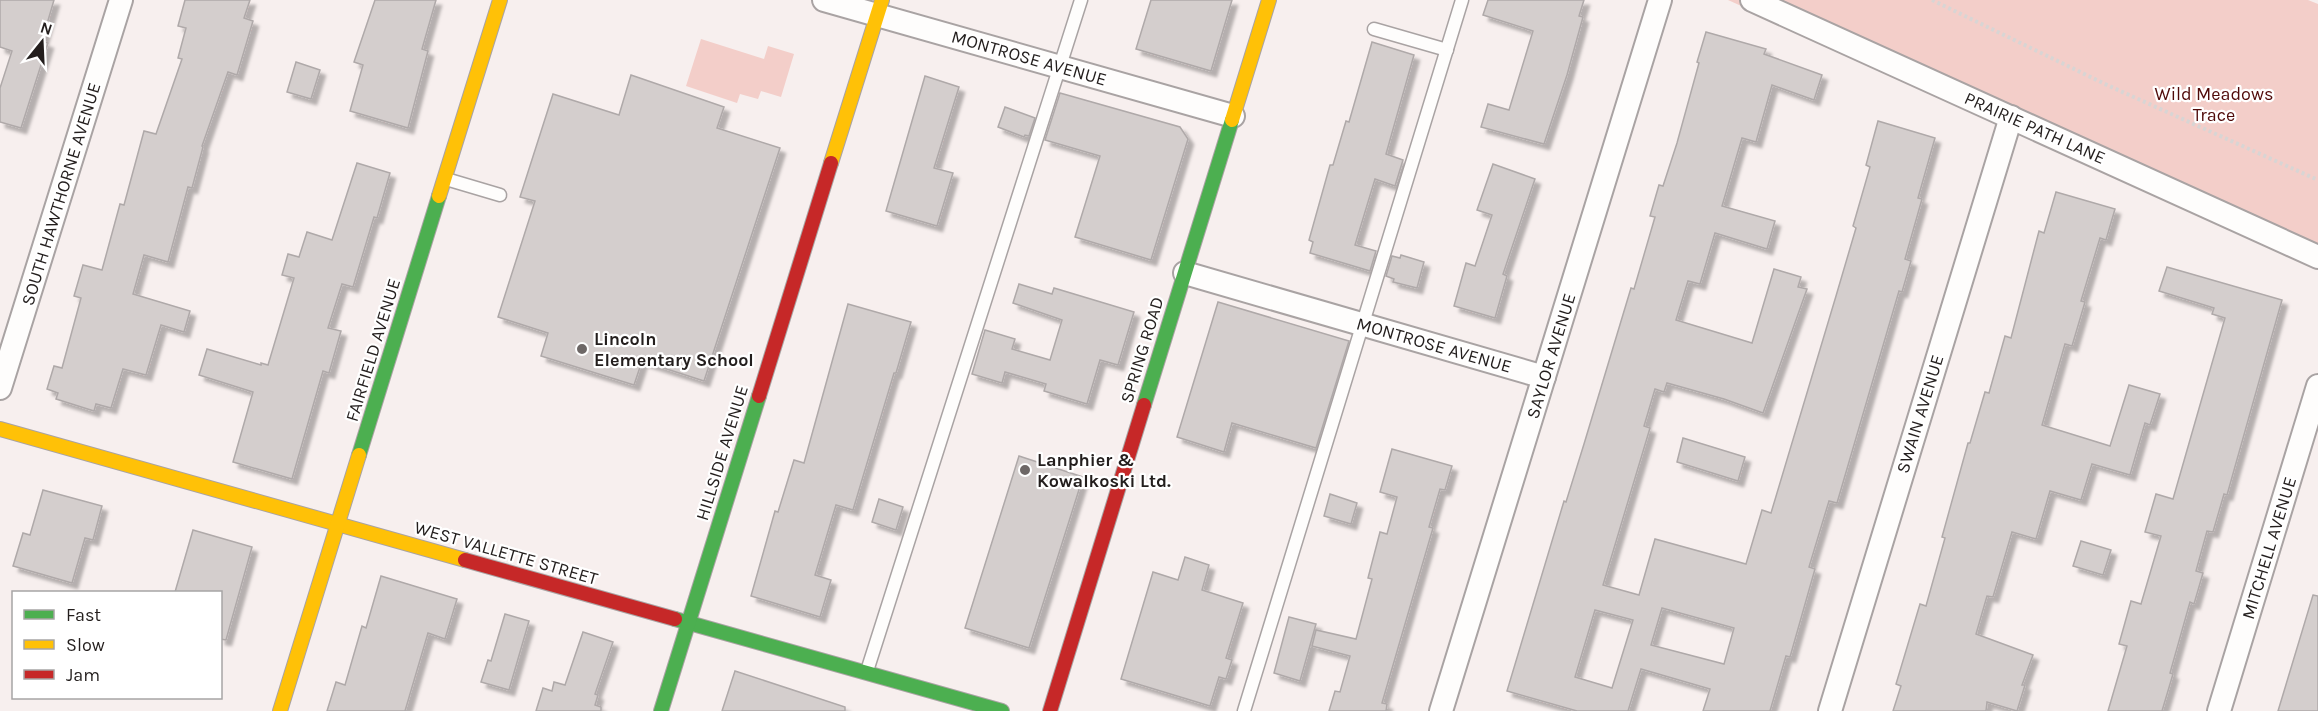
<svg xmlns="http://www.w3.org/2000/svg" width="2318" height="711" viewBox="0 0 2318 711" font-family="Karla,sans-serif">
<style>
.green{fill:#f3cec9}
.building{fill:#d4cecd;stroke:#afa9a9;stroke-width:1.5;fill-rule:evenodd;filter:url(#shadow)}
.lines{fill:none;stroke-linecap:round;stroke-linejoin:round}
.lane-casing{stroke:#a9a3a3;stroke-width:15}
.street-casing{stroke:#a9a3a3;stroke-width:26}
.fast-casing{stroke:#a9a3a3;stroke-width:16}
.slow-casing{stroke:#a9a3a3;stroke-width:16}
.jam-casing{stroke:#a9a3a3;stroke-width:16}
.path{stroke:#d8d5d4;stroke-width:4;stroke-dasharray:3 3;stroke-linecap:butt}
.lane{stroke:#fefdfc;stroke-width:12}
.street{stroke:#fefdfc;stroke-width:22}
.fast{stroke:#4caf50;stroke-width:14}
.slow{stroke:#ffc107;stroke-width:14}
.jam{stroke:#c62828;stroke-width:14}
.poi-dot{fill:#6d6766;stroke:#fff;stroke-width:2}
.labels{text-anchor:middle;stroke-width:4.5;stroke-linejoin:round;paint-order:stroke}
.street-label{font-size:18px;fill:#231e1d;stroke:#fff}
.park-label{font-size:18px;fill:#500a09;stroke:#fff}
.poi-label{font-size:18px;font-weight:bold;fill:#231e1d;stroke:#fff;text-anchor:start}
</style>
<defs>
<filter id="shadow"><feDropShadow dx="5.5" dy="5.5" stdDeviation="1.5" flood-color="#0004"/></filter>
</defs>
<rect width="100%" height="100%" fill="#f7efee"/>
<g class="green">
<polygon points="1728,0 2308,0 2318,4 2318,266"/>
<polygon points="701,39 764,59 768,46 794,54 781,97 761,91 758,99 740,94 737,103 686,86"/>
</g>
<g class="building">
<polygon points="0,0 54,0 42,41 48,43 21,128 0,122 0,88 12,51 0,47"/>
<polygon points="185,0 250,0 244,18 253,21 237,75 228,72 202,146 203,147 192,188 188,187 168,262 144,255 133,294 190,311 184,332 161,325 146,375 123,369 111,408 96,404 94,411 56,399 58,393 47,389 54,366 62,368 81,298 74,296 83,265 102,270 120,204 124,205 144,131 156,134 182,59 178,58 186,28 178,26"/>
<polygon points="375,0 436,0 422,49 428,51 408,128 350,111 363,65 354,62"/>
<polygon points="1151,0 1232,0 1211,71 1136,49"/>
<polygon points="1488,0 1584,0 1579,16 1583,17 1567,75 1544,144 1481,127 1488,104 1509,110 1533,31 1483,15"/>
<path d="M1706 32 1766 49 1764 54 1822 75 1814 100 1772 85 1756 142 1742 138 1722 206 1775 221 1767 249 1715 233 1700 284 1688 281 1676 320 1752 343 1774 269 1801 277 1798 287 1807 289 1763 413 1724 399 1667 383 1664 392 1655 389 1644 426 1650 428 1603 585 1639 595 1655 539 1746 564 1762 510 1771 513 1836 296 1856 228 1853 226 1870 167 1866 165 1878 121 1935 138 1918 198 1922 199 1905 259 1911 261 1902 292 1899 291 1837 503 1829 501 1809 567 1815 569 1790 657 1786 656 1770 711H1703L1710 689 1641 669 1628 711H1577L1507 691 1564 501 1566 502 1584 444 1631 288 1634 289 1655 217 1650 216 1659 185 1663 186 1677 143 1699 63 1697 62ZM1662 608 1734 628 1724 664 1651 645ZM1595 610 1633 620 1612 688 1575 677Z"/>
<polygon points="1372,42 1414,55 1386,154 1403,160 1395,186 1375,179 1355,245 1376,251 1370,271 1310,253 1313,242 1309,240 1330,165 1333,165 1346,121 1349,122"/>
<polygon points="296,62 320,70 311,99 287,92"/>
<polygon points="631,75 724,107 717,128 780,148 704,381 642,361 634,385 541,356 548,333 498,317 535,201 520,197 553,94 619,115"/>
<polygon points="925,76 959,87 934,168 953,173 937,226 886,211"/>
<polygon points="1060,93 1180,127 1188,139 1151,260 1075,237 1100,156 1045,140"/>
<polygon points="1005,107 1035,118 1029,136 1025,135 1024,137 998,127"/>
<polygon points="357,163 390,173 377,218 374,217 353,287 342,284 328,328 341,331 329,373 323,371 292,479 233,462 253,392 199,375 207,349 261,365 261,363 268,365 294,278 282,275 288,254 299,257 307,232 332,240"/>
<polygon points="1493,164 1535,179 1503,274 1507,276 1495,318 1454,306 1466,263 1475,266 1492,215 1477,210"/>
<polygon points="2056,192 2115,209 2106,240 2100,238 2081,301 2085,302 2072,346 2065,344 2042,425 2110,446 2129,385 2160,394 2150,425 2145,423 2130,475 2092,464 2081,500 2050,491 2036,539 2012,532 1993,597 1987,596 1976,634 2033,655 2022,685 2025,685 2017,711 1987,702 1986,711 1893,711 1901,686 1896,684 1920,604 1926,606 1945,538 1942,537 1968,443 1970,443 1985,392 1989,393 2005,336 2011,338 2039,231 2044,233"/>
<polygon points="1401,255 1424,262 1417,288 1393,282 1394,279 1386,276 1392,256 1400,258"/>
<polygon points="2167,267 2282,300 2227,495 2224,494 2213,532 2207,531 2196,571 2203,573 2194,604 2190,602 2170,673 2173,674 2162,711 2108,711 2127,646 2119,644 2131,601 2141,604 2161,536 2145,532 2156,494 2173,499 2225,318 2212,314 2214,308 2159,291"/>
<polygon points="1019,284 1052,294 1054,288 1134,312 1118,365 1100,360 1087,404 1044,391 1046,384 1005,372 1002,383 972,374 985,330 1015,339 1012,349 1050,360 1062,320 1013,303"/>
<polygon points="1218,302 1349,341 1316,448 1232,423 1224,452 1177,437"/>
<polygon points="848,304 911,322 896,373 894,373 853,510 836,505 815,575 831,580 820,617 751,596 775,511 778,512 794,460 804,463"/>
<polygon points="1683,438 1745,457 1738,481 1677,462"/>
<polygon points="1392,449 1452,466 1445,490 1440,489 1429,527 1433,528 1382,703 1387,704 1386,711 1329,711 1335,691 1340,692 1350,656 1312,646 1316,630 1356,639 1372,579 1368,578 1380,532 1387,534 1397,497 1380,492"/>
<polygon points="1019,456 1083,477 1029,648 965,628"/>
<polygon points="43,490 102,506 93,540 85,538 72,583 13,566 23,533 30,535"/>
<polygon points="1330,494 1357,503 1351,524 1324,516"/>
<polygon points="879,499 903,507 896,530 872,522"/>
<polygon points="193,530 252,547 226,640 220,639 220,592 175,592"/>
<polygon points="2081,541 2111,550 2103,575 2073,566"/>
<polygon points="1185,557 1209,565 1202,590 1243,603 1226,658 1232,660 1226,679 1219,677 1210,706 1121,679 1153,572 1178,580"/>
<polygon points="381,576 457,599 445,639 428,633 405,711 327,711 336,682 345,685 362,626 366,628"/>
<polygon points="2313,595 2318,596 2318,711 2278,711"/>
<polygon points="505,614 529,621 509,690 481,682 488,660 491,661"/>
<polygon points="1289,617 1316,624 1300,681 1274,673"/>
<polygon points="583,632 613,642 595,694 598,695 595,705 601,707 601,711 536,711 543,688 552,691 554,682 565,685"/>
<polygon points="735,671 845,707 845,711 722,711"/>
</g>
<g class="lines">
<g class="lane-casing">
<g id="lane">
<polyline points="1374,29 1447,50"/>
<polyline points="446,179 500,195"/>
<polyline points="867,671 1081,0"/>
<polyline points="1244,711 1462,0"/>
</g>
</g>
<g class="street-casing">
<g id="street">
<polyline points="824,0 1233,116"/>
<polyline points="1752,0 2318,257"/>
<polyline points="1185,273 1544,377"/>
<polyline points="0,388 121,0"/>
<polyline points="1441,711 1660,0"/>
<polyline points="1830,711 2011,117"/>
<polyline points="2219,711 2318,386"/>
</g>
</g>
<g class="fast-casing">
<g id="fast">
<polyline points="1144,405 1232,120"/>
<polyline points="359,455 439,196"/>
<polyline points="675,619 1002,711"/>
<polyline points="661,711 759,396"/>
</g>
</g>
<g class="slow-casing">
<g id="slow">
<polyline points="1232,120 1269,0"/>
<polyline points="831,163 882,0"/>
<polyline points="439,196 500,0"/>
<polyline points="0,429 465,560"/>
<polyline points="280,711 359,455"/>
</g>
</g>
<g class="jam-casing">
<g id="jam">
<polyline points="759,396 831,163"/>
<polyline points="465,560 675,619"/>
<polyline points="1050,711 1144,405"/>
</g>
</g>
<polyline class="path" points="1932,0 2107,85 2318,180"/>
<use href="#lane" class="lane"/>
<use href="#street" class="street"/>
<use href="#fast" class="fast"/>
<use href="#slow" class="slow"/>
<use href="#jam" class="jam"/>
</g>
<g class="poi-dot">
<circle cx="582" cy="349" r="6"/>
<circle cx="1025" cy="470" r="6"/>
</g>
<g class="labels">
<g class="street-label">
<text transform="translate(1029 58) rotate(16)" y="6">MONTROSE AVENUE</text>
<text transform="translate(2035 128) rotate(24)" y="6">PRAIRIE PATH LANE</text>
<text transform="translate(61 194) rotate(-73)" y="6">SOUTH HAWTHORNE AVENUE</text>
<text transform="translate(1434 345) rotate(16)" y="6">MONTROSE AVENUE</text>
<text transform="translate(373 350) rotate(-73)" y="6">FAIRFIELD AVENUE</text>
<text transform="translate(1142 350) rotate(-73)" y="6">SPRING ROAD</text>
<text transform="translate(1551 356) rotate(-73)" y="6">SAYLOR AVENUE</text>
<text transform="translate(1920 414) rotate(-73)" y="6">SWAIN AVENUE</text>
<text transform="translate(722 453) rotate(-73)" y="6">HILLSIDE AVENUE</text>
<text transform="translate(2269 548) rotate(-73)" y="6">MITCHELL AVENUE</text>
<text transform="translate(506 553) rotate(16)" y="6">WEST VALLETTE STREET</text>
</g>
<g class="park-label">
<text x="2214" y="100">Wild Meadows<tspan x="2214" dy="21">Trace</tspan></text>
</g>
<g class="poi-label">
<text x="594" y="345">Lincoln<tspan x="594" dy="21">Elementary School</tspan></text>
<text x="1037" y="466">Lanphier &amp;<tspan x="1037" dy="21">Kowalkoski Ltd.</tspan></text>
</g>
</g>
<rect x="12" y="591" width="210" height="108" fill="#ffffff" stroke="#a7a5a5" stroke-width="1.5"/>
<rect x="24" y="610" width="30" height="9" fill="#4caf50" stroke="#a7a5a5" stroke-width="1.5"/>
<text x="66" y="621" font-size="18" fill="#231e1d">Fast</text>
<rect x="24" y="640" width="30" height="9" fill="#ffc107" stroke="#a7a5a5" stroke-width="1.5"/>
<text x="66" y="651" font-size="18" fill="#231e1d">Slow</text>
<rect x="24" y="670" width="30" height="9" fill="#c62828" stroke="#a7a5a5" stroke-width="1.5"/>
<text x="66" y="681" font-size="18" fill="#231e1d">Jam</text>
<g transform="translate(42 42) rotate(18)" stroke="#ffffff" stroke-width="4.5" paint-order="stroke">
<path d="M0-4.5L10 22L0 15L-10 22Z" fill="#231e1d"/>
<text y="-9" font-size="16" font-weight="bold" text-anchor="middle" fill="#231e1d">N</text>
</g>
</svg>
